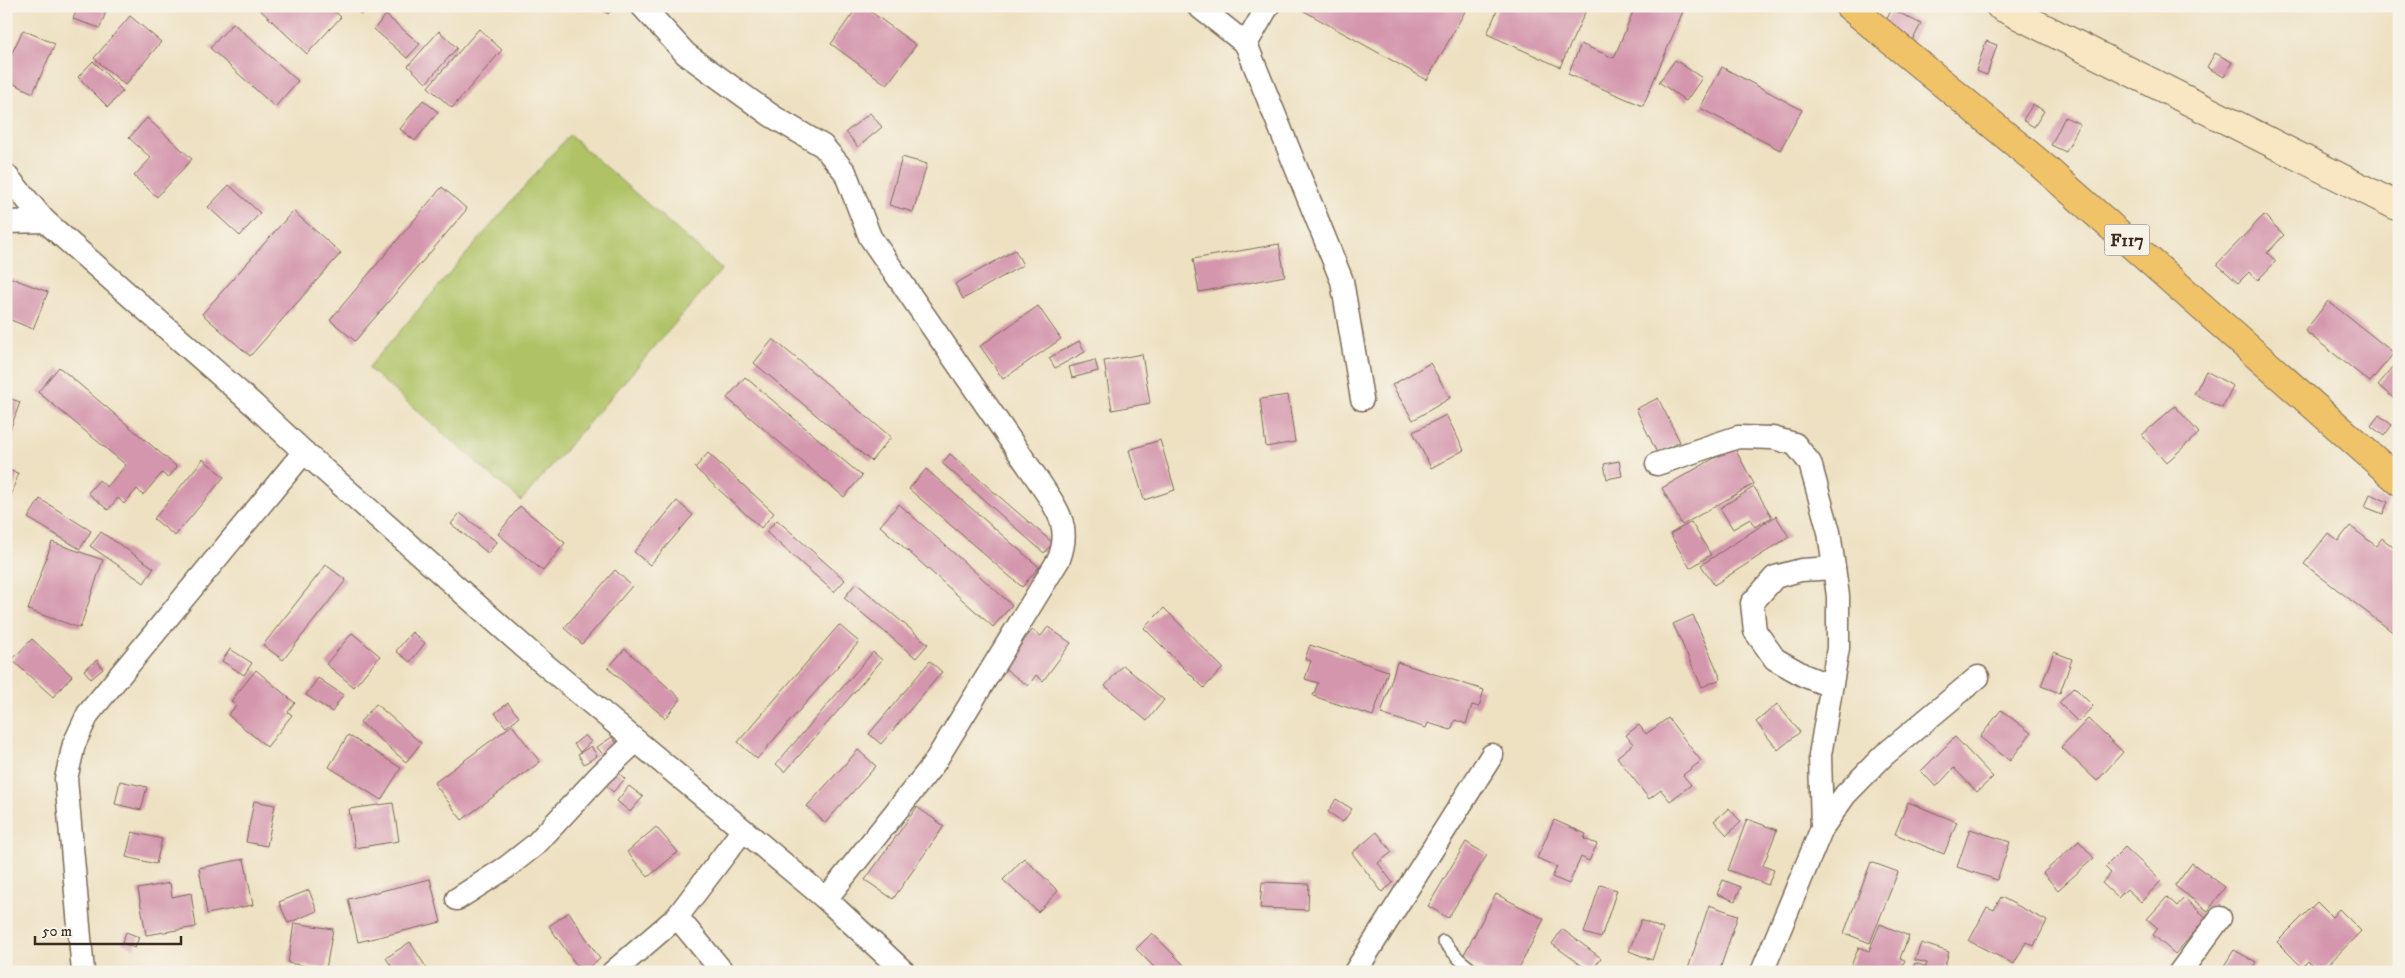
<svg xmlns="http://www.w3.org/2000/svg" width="2405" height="978" viewBox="0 0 2405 978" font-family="'IM FELL DW Pica',serif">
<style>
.green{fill:#afc265;stroke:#757642}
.building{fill:#d496ad}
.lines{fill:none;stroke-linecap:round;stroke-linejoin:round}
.lane-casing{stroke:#7a6a57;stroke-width:14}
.street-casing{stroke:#7a6a57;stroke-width:25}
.secondary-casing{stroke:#7a6a57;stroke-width:30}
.primary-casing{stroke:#7a6a57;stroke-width:30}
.lane{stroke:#fff;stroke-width:11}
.street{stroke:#fff;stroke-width:22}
.secondary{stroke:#f9e7c3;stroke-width:28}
.primary{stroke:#f0c369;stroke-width:28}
.labels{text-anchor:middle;stroke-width:4;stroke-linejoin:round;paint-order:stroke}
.shield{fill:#f7f3e8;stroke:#73665b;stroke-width:1}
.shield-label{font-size:18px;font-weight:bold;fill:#3b2a1e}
</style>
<rect width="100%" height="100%" fill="#f7f3e8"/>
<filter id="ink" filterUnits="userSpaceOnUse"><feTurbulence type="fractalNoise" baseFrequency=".02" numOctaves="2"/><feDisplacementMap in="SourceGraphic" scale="10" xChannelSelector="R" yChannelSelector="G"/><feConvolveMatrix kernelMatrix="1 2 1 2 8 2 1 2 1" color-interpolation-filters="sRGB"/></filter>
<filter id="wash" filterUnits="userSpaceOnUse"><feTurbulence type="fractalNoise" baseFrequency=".0096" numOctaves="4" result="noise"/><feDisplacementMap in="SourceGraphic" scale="20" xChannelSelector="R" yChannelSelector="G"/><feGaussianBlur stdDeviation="1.12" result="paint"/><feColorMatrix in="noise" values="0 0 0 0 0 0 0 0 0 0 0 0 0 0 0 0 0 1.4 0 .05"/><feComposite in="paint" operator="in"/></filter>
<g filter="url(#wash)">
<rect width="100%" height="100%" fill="#eee1c2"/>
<polygon class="green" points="569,135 722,269 521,501 368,368"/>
<g id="blocks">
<g class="building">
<polygon points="78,6 108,6 100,28 73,19"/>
<polygon points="256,6 329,6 341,17 307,54"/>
<polygon points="351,6 369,6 362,15"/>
<polygon points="599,6 615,6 608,14"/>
<polygon points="858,6 863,6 916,45 887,85 831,44"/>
<polygon points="1295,6 1468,6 1427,80"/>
<polygon points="1499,6 1588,6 1560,67 1487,34"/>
<polygon points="1628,6 1679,6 1684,9 1643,106 1568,74 1581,44 1614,58 1634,9"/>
<polygon points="1892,9 1921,24 1910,45 1881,30"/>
<polygon points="386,15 420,44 407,58 374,29"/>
<polygon points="130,16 161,42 125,85 94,58"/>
<polygon points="233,23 298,81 275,107 210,48"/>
<polygon points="479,29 502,50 452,108 428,87"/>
<polygon points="23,30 55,44 33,93 6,80 6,65"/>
<polygon points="439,31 457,48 426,83 408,66"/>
<polygon points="1986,41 1997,45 1987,75 1976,71"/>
<polygon points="2215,53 2232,62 2224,77 2207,67"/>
<polygon points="1675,60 1702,78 1686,101 1659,82"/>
<polygon points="93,61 123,91 108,107 78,77"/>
<polygon points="1722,67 1802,110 1780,150 1700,108"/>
<polygon points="423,100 438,112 415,141 400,129"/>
<polygon points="2033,104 2044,111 2034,127 2023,120"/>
<polygon points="870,113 882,127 858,147 846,132"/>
<polygon points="2065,117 2080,124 2066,152 2051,145"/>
<polygon points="147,118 192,159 157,197 134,176 151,158 129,138"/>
<polygon points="902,157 927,164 913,212 889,205"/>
<polygon points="229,185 260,213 240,236 208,207"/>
<polygon points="442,187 467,209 355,341 330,320"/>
<polygon points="293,211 341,253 250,356 202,314"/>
<polygon points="2264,215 2284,235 2267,253 2276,261 2258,280 2249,272 2238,283 2217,264"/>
<polygon points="1279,244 1285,276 1199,292 1193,259"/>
<polygon points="1015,250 1023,265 963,299 955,284"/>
<polygon points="6,276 48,292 33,329 6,318"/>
<polygon points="2328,301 2394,353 2370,382 2305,331"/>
<polygon points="1038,306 1061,339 1003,379 980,346"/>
<polygon points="773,339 891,437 871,461 754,363"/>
<polygon points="1079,341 1085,352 1055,368 1049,358"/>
<polygon points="1142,354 1150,403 1112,410 1104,361"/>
<polygon points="1095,360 1098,371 1072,378 1069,367"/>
<polygon points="2399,360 2399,403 2378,385"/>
<polygon points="1430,363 1450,398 1413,420 1392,385"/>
<polygon points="59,367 177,467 168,478 162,473 143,495 137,489 124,504 118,498 108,510 88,493 99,480 107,487 126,465 38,392"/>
<polygon points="2206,371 2233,386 2222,408 2194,394"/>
<polygon points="745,377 862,476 844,497 727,398"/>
<polygon points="1288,395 1295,442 1266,447 1260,399"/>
<polygon points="6,397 20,402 9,433 6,432"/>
<polygon points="1658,398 1680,442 1657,453 1636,409"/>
<polygon points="2175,406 2199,433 2166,463 2142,435"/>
<polygon points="1446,415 1464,450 1431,468 1413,432"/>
<polygon points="2379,415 2392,425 2384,436 2371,426"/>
<polygon points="1160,440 1175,490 1144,500 1129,450"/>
<polygon points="1734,447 1754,484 1682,525 1662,488"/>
<polygon points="708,453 774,513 761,528 695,468"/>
<polygon points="950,454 1053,543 1044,553 942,463"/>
<polygon points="203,459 224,477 175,536 154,519"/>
<polygon points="1619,461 1622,476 1607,479 1604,464"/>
<polygon points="926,469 1039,567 1022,587 909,489"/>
<polygon points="6,470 18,473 7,510 6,510"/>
<polygon points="1754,487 1772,517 1755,527 1750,519 1733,529 1720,508"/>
<polygon points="2370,494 2388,502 2383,514 2365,507"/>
<polygon points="40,499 91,531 80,549 28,518"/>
<polygon points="677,501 693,515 650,565 634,552"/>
<polygon points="899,504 1012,605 993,627 880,526"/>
<polygon points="520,506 565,543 543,571 498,534"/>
<polygon points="460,513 497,542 488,553 451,524"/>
<polygon points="1776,516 1789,537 1714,585 1701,565"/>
<polygon points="777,520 845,580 834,592 766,532"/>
<polygon points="1691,522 1711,555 1690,568 1670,534"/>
<polygon points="2350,526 2376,546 2382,538 2399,552 2399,637 2304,564 2328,533 2338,541"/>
<polygon points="101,532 154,568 144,583 90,546"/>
<polygon points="52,542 103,560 80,628 28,610"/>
<polygon points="326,565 346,580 283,660 263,645"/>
<polygon points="615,570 632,586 582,644 564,628"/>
<polygon points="856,583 928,644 916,658 844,598"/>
<polygon points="1164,608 1223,668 1204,688 1144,628"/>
<polygon points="1693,615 1721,679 1702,687 1673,624"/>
<polygon points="839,625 859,642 757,759 738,742"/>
<polygon points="1048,627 1071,643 1043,681 1036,675 1028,686 1004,668 1032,630 1041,636"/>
<polygon points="412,632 425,643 410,662 396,651"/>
<polygon points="352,633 380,656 354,687 326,664"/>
<polygon points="32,639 72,676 53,697 12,660"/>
<polygon points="1310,645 1388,671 1373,716 1313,696 1318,683 1305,679 1311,661 1305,659"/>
<polygon points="230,649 252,663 244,675 222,661"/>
<polygon points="625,649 681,699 665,718 608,668"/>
<polygon points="873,652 882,660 785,772 776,764"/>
<polygon points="2054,652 2072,659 2060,693 2041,686"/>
<polygon points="97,660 103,669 91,679 84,670"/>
<polygon points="930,661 942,672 881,744 869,734"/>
<polygon points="1397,662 1484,690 1479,707 1472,705 1466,724 1455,720 1451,730 1428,723 1426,728 1381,714"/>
<polygon points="1123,665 1164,700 1147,721 1105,686"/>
<polygon points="256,670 295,703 288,712 292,715 267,747 228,715 236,706 231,701"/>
<polygon points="318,678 343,695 332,712 306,695"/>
<polygon points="2074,687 2093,706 2078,722 2059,703"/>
<polygon points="508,703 519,717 506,727 495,713"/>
<polygon points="376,704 421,743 406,762 360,722"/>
<polygon points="1777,704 1800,732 1778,750 1756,722"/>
<polygon points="2001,710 2031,733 2010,761 1980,737"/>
<polygon points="1668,718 1701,761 1683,775 1691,785 1670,801 1661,790 1649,799 1617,757 1633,744 1626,735 1639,725 1646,734"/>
<polygon points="2088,719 2123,752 2097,781 2061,747"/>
<polygon points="512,725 540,762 462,820 434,783"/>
<polygon points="348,735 401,768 381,800 329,767"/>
<polygon points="585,735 591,742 580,752 574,744"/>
<polygon points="612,737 619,746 604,756 597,747"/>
<polygon points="1955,737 1993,777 1977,792 1954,768 1936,787 1921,771"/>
<polygon points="591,746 597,756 584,764 578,754"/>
<polygon points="858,750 876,766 825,823 807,806"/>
<polygon points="614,768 625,779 613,792 602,781"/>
<polygon points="120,781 147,787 141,810 115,804"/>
<polygon points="629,786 643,797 630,812 617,801"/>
<polygon points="1336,799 1352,809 1343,822 1328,812"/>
<polygon points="254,801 275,805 267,846 246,842"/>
<polygon points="1908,802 1957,822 1944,854 1895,834"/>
<polygon points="393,803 399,841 355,848 349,809"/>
<polygon points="917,807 944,826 893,899 865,880"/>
<polygon points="1729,808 1741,822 1727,835 1714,821"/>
<polygon points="1747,819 1777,830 1763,866 1774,870 1768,885 1728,870"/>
<polygon points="1554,820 1586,834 1584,839 1597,844 1589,861 1581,857 1569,884 1552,877 1557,867 1537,858"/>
<polygon points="656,827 678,852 648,877 627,852"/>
<polygon points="1970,829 2010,842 1997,880 1957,867"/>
<polygon points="132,832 162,839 156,864 126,857"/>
<polygon points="1377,832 1392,852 1378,863 1393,883 1382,892 1352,853"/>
<polygon points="2079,841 2094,858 2058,890 2043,873"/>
<polygon points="1466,842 1487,855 1448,918 1428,906"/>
<polygon points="2125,847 2161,881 2141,902 2127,889 2118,898 2102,883 2111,873 2105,867"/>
<polygon points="1024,858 1058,891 1038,912 1003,880"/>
<polygon points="244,859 253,905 207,914 199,868"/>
<polygon points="1871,862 1898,872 1870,943 1844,933"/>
<polygon points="2192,863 2225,887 2208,911 2175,886"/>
<polygon points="430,879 441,922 358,942 348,899"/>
<polygon points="1723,880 1741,887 1735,901 1717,894"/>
<polygon points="1262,882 1309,884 1308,910 1260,908"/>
<polygon points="170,883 172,897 191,893 196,927 146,935 138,889"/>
<polygon points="1600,885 1617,890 1601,938 1584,933"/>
<polygon points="309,890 317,911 288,923 279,902"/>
<polygon points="1496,894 1544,919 1517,972 1488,972 1462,958"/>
<polygon points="2001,897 2047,921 2034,946 2026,942 2014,964 1969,941 1987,907 1994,910"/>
<polygon points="2167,897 2177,906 2184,898 2207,918 2175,954 2153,935 2158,928 2147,919"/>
<polygon points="2317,902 2332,917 2339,909 2361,931 2321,972 2308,961 2302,967 2277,942"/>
<polygon points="1709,905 1738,915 1719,972 1687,972"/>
<polygon points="569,912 600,959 581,972 549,926"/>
<polygon points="1641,920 1663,929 1652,960 1629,951"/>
<polygon points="294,923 333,929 326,969 288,963"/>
<polygon points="1880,924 1909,936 1900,958 1905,960 1900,972 1848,972 1859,947 1869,951"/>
<polygon points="1562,929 1601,958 1591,972 1552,944"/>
<polygon points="126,932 139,937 135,948 122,943"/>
<polygon points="1152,933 1191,972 1159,972 1136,949"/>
<polygon points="410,942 429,972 395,972 386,958"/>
<polygon points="1921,943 1949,952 1943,972 1924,972 1927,963 1915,960"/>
<polygon points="2234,950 2256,962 2250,972 2220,972"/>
<polygon points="1915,963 1924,966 1922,972 1912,972"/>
</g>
</g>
</g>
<g filter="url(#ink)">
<use href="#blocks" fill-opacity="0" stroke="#7a6a57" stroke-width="1"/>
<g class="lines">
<g class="lane-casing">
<polyline id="lane" points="1443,941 1459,959 1475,972"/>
</g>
<g class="street-casing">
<g id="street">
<path d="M642 6 686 54 772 116 823 146 845 172 870 237 1038 480C1056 508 1072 525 1059 559L933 765 826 899"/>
<polyline points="1198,6 1246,44"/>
<polyline points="1268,6 1246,44 1342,281 1362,399"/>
<polyline points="6,175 45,221 254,405 304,452 531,653 826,899 904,972"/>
<polyline points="6,222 45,221"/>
<polyline points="1657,464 1738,437 1773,438 1795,444 1810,463 1829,532 1838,596 1838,648 1820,755 1822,828"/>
<polyline points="1831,686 1805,676 1775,659 1755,631 1752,603 1775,577 1801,570 1834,568"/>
<polyline points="457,899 507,867 535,845 601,774 636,741"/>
<polyline points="677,917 723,972"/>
<polyline points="83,972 66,779 74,744 88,714 304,452"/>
<polyline points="613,972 677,917 743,830"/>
<polyline points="1355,972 1492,755"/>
<polyline points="1762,972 1822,828 1845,795 1883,756 1978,677"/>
<polyline points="2180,972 2220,918"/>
</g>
</g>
<g class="secondary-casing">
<polyline id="secondary" points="2000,6 2399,207"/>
</g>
<g class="primary-casing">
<polyline id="primary" points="1849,6 2038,162 2399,481"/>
</g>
<use href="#lane" class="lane"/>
<use href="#street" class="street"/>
<use href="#secondary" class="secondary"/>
<use href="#primary" class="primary"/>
</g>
</g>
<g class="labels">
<rect class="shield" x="2104.5" y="224.5" width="45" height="31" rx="4"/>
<g class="shield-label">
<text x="2127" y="246">F117</text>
</g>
</g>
<rect width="2405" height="978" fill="none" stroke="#f7f3e8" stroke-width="25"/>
<path d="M35 936v8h146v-8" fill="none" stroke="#3b2a1e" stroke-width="2.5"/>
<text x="42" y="936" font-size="15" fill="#3b2a1e" stroke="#f7f3e8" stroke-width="4" paint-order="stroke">50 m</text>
</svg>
